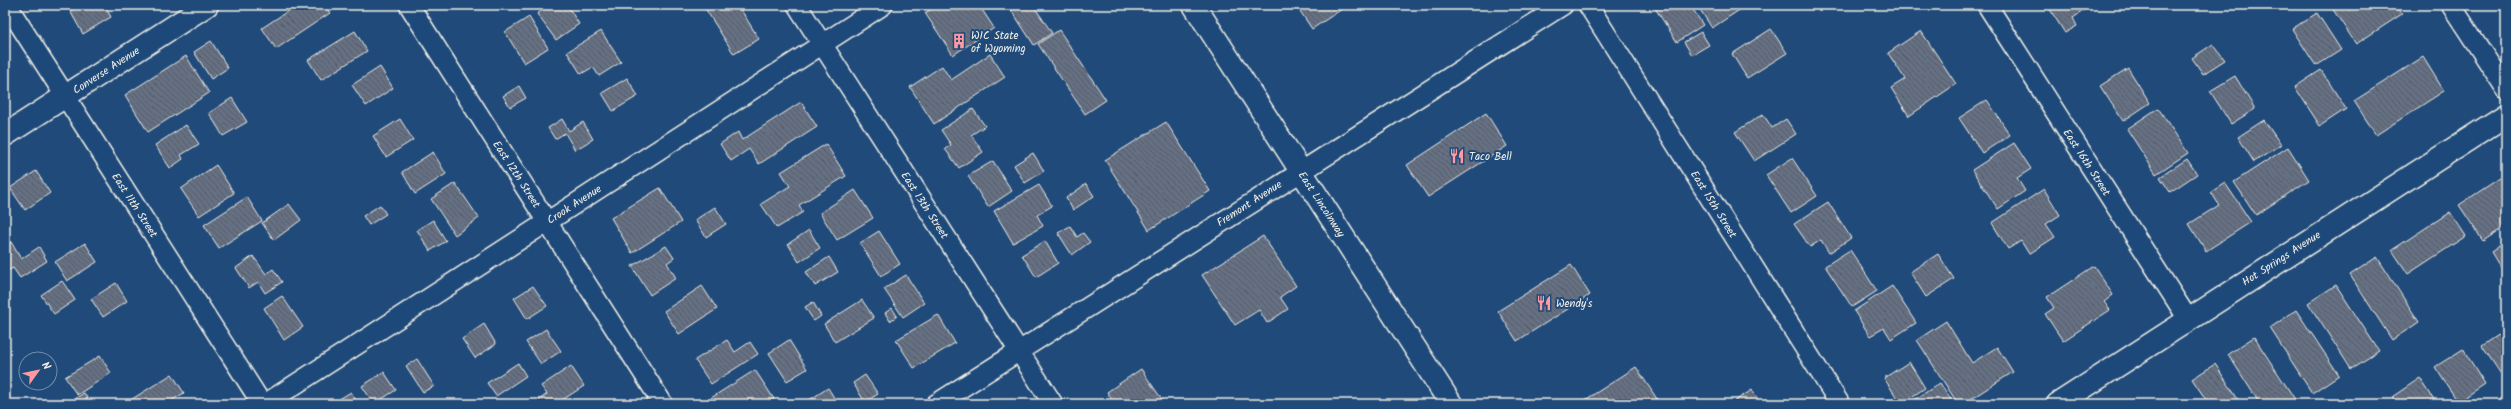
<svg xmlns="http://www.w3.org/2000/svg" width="2511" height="409" viewBox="0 0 2511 409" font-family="Kalam,sans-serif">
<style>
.building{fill:url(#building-back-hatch);stroke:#f4f1e8}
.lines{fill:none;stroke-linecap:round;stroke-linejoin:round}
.street-casing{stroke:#f4f1e8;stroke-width:22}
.secondary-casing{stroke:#f4f1e8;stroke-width:25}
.primary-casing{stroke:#f4f1e8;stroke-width:25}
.street{stroke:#1f4a7a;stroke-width:19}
.secondary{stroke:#1f4a7a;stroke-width:22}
.primary{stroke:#1f4a7a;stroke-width:22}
.labels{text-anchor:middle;stroke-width:4;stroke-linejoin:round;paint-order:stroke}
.poi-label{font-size:11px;fill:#f4f1e8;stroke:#1f4a7a;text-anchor:start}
.street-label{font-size:11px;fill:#f4f1e8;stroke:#1f4a7a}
</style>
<defs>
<pattern id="building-back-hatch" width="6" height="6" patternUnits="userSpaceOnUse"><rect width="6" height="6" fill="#657084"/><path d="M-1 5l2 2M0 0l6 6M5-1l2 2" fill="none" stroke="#565a62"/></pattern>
</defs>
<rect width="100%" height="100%" fill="#1f4a7a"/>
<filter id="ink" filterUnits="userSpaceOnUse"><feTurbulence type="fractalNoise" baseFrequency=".025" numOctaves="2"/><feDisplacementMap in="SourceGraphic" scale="8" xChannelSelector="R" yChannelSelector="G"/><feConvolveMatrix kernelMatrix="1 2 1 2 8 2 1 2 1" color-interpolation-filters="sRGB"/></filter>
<g filter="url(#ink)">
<g class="building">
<polygon points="80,5 111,5 106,8 111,17 83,34 70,11"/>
<polygon points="297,5 325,5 330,13 276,49 262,28"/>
<polygon points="550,5 567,5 579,24 556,40 537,14"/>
<polygon points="703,5 738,5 759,39 734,54"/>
<polygon points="938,5 979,5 994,28 953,55 925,13"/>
<polygon points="1008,5 1033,5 1052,33 1034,45"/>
<polygon points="1296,5 1348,5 1312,29"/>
<polygon points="1653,5 1690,5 1703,25 1677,42"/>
<polygon points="1697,5 1747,5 1712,28"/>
<polygon points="2047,5 2083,5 2086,9 2073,18 2077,26 2065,33"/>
<polygon points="2330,5 2396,5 2402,14 2356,44"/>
<polygon points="2317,13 2341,50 2316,66 2292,29"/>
<polygon points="529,17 548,48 524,63 505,32"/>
<polygon points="1771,29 1787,53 1747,78 1732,54"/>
<polygon points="1059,30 1106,100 1085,114 1038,44"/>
<polygon points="355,31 367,51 321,80 308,60"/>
<polygon points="601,31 621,62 599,76 593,67 581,74 567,52"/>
<polygon points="1921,31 1956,84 1909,116 1891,88 1905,79 1888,53"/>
<polygon points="1701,32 1709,45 1692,55 1684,42"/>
<polygon points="211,41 228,68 211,79 194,52"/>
<polygon points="2213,44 2225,60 2203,74 2192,58"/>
<polygon points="990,54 1005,77 934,124 910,87 942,66 951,80"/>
<polygon points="186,56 209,93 148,132 125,95"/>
<polygon points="2423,57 2444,91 2376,135 2354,101"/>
<polygon points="380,67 393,88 366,106 352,85"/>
<polygon points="2128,68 2150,103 2123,121 2100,86"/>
<polygon points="2321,70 2346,109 2320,126 2295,87"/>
<polygon points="2235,76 2255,109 2231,124 2210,91"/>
<polygon points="627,78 638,96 613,111 602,93"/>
<polygon points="519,86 526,98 510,107 503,96"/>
<polygon points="232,98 247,122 223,136 209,113"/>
<polygon points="1987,100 2010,135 1982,153 1959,118"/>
<polygon points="801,102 817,127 759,164 749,149 731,161 720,144 738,132 742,140"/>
<polygon points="2158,108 2188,153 2156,174 2127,129"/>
<polygon points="973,109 985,126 971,135 983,152 959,168 945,149 951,145 941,130"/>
<polygon points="1486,113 1507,146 1428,197 1407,165"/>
<polygon points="1763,114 1772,128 1786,119 1796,134 1754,161 1735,132"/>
<polygon points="400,119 413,140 386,157 373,136"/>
<polygon points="562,119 569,131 583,122 593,139 575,150 565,133 555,139 548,128"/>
<polygon points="2264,120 2281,145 2254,162 2238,137"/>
<polygon points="1166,122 1210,191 1149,230 1105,160"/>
<polygon points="186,125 199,144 181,155 183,159 170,168 155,145"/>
<polygon points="2014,143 2031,169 2017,178 2025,191 1998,209 1972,170"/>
<polygon points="826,144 846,176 799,205 803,212 777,228 761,204 790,186 781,172"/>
<polygon points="2288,147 2309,180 2256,215 2234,182"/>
<polygon points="433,152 446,174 415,194 402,172"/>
<polygon points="1033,153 1044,171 1025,183 1014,165"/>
<polygon points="1792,158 1817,196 1791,213 1766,175"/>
<polygon points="2187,159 2197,174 2170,192 2160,177"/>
<polygon points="993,161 1012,191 988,207 968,176"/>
<polygon points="216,165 234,193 199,216 181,189"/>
<polygon points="36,171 50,193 25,210 10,188"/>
<polygon points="2506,174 2506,226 2483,241 2459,205"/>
<polygon points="455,183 479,218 455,235 431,199"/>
<polygon points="2225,183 2251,222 2206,251 2189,224 2219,205 2211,192"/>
<polygon points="1086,184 1094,196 1073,210 1066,198"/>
<polygon points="1039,185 1052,206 1037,215 1043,226 1013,243 994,211"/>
<polygon points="660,188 681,222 632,253 611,218"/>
<polygon points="2044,189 2060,215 2046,224 2055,237 2029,254 2021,241 2008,249 1992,223"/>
<polygon points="855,190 873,218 837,240 820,213"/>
<polygon points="247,197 262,221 219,248 204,225"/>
<polygon points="1828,202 1851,238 1829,253 1821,240 1810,247 1794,224"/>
<polygon points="289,204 301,220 274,240 262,223"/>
<polygon points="380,205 386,214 369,225 363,216"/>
<polygon points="715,207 726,224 706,237 695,220"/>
<polygon points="2450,212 2466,236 2408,274 2392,250"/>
<polygon points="433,220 446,241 430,251 417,230"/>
<polygon points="1070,226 1077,237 1083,233 1090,242 1072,255 1058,233"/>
<polygon points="809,230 820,248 799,262 788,244"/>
<polygon points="879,231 900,264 881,276 860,243"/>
<polygon points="1263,236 1296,286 1280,297 1288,309 1267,323 1259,310 1235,325 1202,275"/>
<polygon points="1045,241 1058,263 1036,277 1022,255"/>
<polygon points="11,242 21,259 39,247 47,261 20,278 13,268 5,272 5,246"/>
<polygon points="2506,242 2506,274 2505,275 2491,252"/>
<polygon points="85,243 97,262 67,281 55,262"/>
<polygon points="666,246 674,258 667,263 676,278 650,295 632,266"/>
<polygon points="1850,250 1877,291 1852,307 1825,266"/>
<polygon points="1938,254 1954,279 1926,297 1910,272"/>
<polygon points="253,256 266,274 273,269 282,282 265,293 258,282 249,288 236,268"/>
<polygon points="829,257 838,272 815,286 806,272"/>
<polygon points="2377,257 2419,322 2392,340 2350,275"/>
<polygon points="1571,265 1590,295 1517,341 1498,311"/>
<polygon points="2094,266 2113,295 2104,302 2110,310 2063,341 2045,314 2054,308 2047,297"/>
<polygon points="906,275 924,303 903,317 884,289"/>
<polygon points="62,281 75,300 54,314 41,295"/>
<polygon points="116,283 127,301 103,317 91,299"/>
<polygon points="2336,285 2379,351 2351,369 2308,303"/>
<polygon points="533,286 547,306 527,319 514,298"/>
<polygon points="702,286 717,309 679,334 664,311"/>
<polygon points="1892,286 1916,323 1891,339 1884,328 1870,336 1854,311"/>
<polygon points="282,296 303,327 284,340 264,308"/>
<polygon points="862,300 874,318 835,342 824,324"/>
<polygon points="813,302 821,316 814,321 805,307"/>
<polygon points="892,308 897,316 890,321 885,313"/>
<polygon points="2296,310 2339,375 2312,393 2270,328"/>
<polygon points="938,315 955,343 914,368 896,340"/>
<polygon points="1946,321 1972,363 1997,347 2013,372 1963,404 1958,404 1917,340"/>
<polygon points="484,324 496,344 475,358 462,339"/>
<polygon points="546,329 561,351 541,364 526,342"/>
<polygon points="2506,330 2506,375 2503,377 2482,346"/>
<polygon points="2254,337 2298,404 2260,404 2228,354"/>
<polygon points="727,340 735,352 750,342 758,354 711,384 695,360"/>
<polygon points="789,340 807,369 787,381 769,353"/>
<polygon points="2463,349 2485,384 2458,402 2435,367"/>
<polygon points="100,356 111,373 77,395 65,377"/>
<polygon points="417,359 434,386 423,392 406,366"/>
<polygon points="1909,362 1925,388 1901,404 1884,378"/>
<polygon points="518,363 526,376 496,396 487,383"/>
<polygon points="2215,364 2241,404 2209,404 2192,379"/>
<polygon points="571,366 584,386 556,404 541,404 539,400 547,394 541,386"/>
<polygon points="1636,367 1657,399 1649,404 1579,404"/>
<polygon points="1141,369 1165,404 1115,404 1107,392"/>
<polygon points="755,370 774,399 766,404 715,404 711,398"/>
<polygon points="384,372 396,390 374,404 362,386"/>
<polygon points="172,374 184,393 166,404 131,404 129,401"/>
<polygon points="865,375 878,394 865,402 853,383"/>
<polygon points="2420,378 2437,404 2397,404 2392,397"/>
<polygon points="1940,383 1954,404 1908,404"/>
<polygon points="828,388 838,404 803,404"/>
<polygon points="1752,390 1761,404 1730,404"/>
<polygon points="351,392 358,404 331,404"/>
<polygon points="84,393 91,404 68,404 68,403"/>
</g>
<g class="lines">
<g class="street-casing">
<g id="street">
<polyline points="7,5 262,404"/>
<polyline points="409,5 663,404"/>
<polyline points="797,5 1053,404"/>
<polyline points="1588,5 1840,404"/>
<polyline points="1987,5 2188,319"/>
<polyline points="2451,5 2506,89"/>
<polyline points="265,404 883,5"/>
<polyline points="936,404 1563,5"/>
</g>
</g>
<g class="secondary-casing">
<g id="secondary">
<polyline points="5,135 207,5"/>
<polyline points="2058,404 2506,115"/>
</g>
</g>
<g class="primary-casing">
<polyline id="primary" points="1194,5 1451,404"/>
</g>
<use href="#street" class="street"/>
<use href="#secondary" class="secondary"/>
<use href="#primary" class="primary"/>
</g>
</g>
<defs>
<g id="building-bare" transform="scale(1.2)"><path d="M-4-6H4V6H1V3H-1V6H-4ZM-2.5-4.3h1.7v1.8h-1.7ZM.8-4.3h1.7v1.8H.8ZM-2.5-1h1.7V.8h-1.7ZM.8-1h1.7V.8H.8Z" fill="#ff9aa2" stroke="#1f4a7a" stroke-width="2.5" paint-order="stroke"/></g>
<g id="restaurant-bare" transform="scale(1.2)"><path d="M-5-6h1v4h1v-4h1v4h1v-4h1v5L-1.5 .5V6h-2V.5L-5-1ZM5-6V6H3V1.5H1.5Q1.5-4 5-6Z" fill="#ff9aa2" stroke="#1f4a7a" stroke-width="2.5" paint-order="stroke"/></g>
</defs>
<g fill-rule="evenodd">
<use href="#building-bare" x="959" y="41"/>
<use href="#restaurant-bare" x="1457" y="156"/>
<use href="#restaurant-bare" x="1544" y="303"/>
</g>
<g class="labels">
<g class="poi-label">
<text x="971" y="39">WIC State<tspan x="971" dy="13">of Wyoming</tspan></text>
<text x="1469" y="160">Taco Bell</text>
<text x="1556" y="307">Wendy's</text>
</g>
<g class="street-label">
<text transform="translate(106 70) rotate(-33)" y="4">Converse Avenue</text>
<text transform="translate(2087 162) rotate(57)" y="4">East 16th Street</text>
<text transform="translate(517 174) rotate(57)" y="4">East 12th Street</text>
<text transform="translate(1249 203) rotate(-33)" y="4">Fremont Avenue</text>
<text transform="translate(574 204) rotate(-33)" y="4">Crook Avenue</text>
<text transform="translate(1322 204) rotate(57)" y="4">East Lincolnway</text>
<text transform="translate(1714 204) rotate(58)" y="4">East 15th Street</text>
<text transform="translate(135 205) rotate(57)" y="4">East 11th Street</text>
<text transform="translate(925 205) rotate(57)" y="4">East 13th Street</text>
<text transform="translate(2281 258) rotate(-33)" y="4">Hot Springs Avenue</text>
</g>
</g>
<rect width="2511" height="409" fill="none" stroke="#1f4a7a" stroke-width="20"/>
<rect x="10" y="10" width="2491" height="389" fill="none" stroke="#f4f1e8" stroke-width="1.5" filter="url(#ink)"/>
<g transform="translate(38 371) rotate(57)"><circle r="19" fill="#1f4a7a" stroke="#748da6"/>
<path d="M0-3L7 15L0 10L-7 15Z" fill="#ff9aa2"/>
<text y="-6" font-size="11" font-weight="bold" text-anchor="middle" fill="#f4f1e8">N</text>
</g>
</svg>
